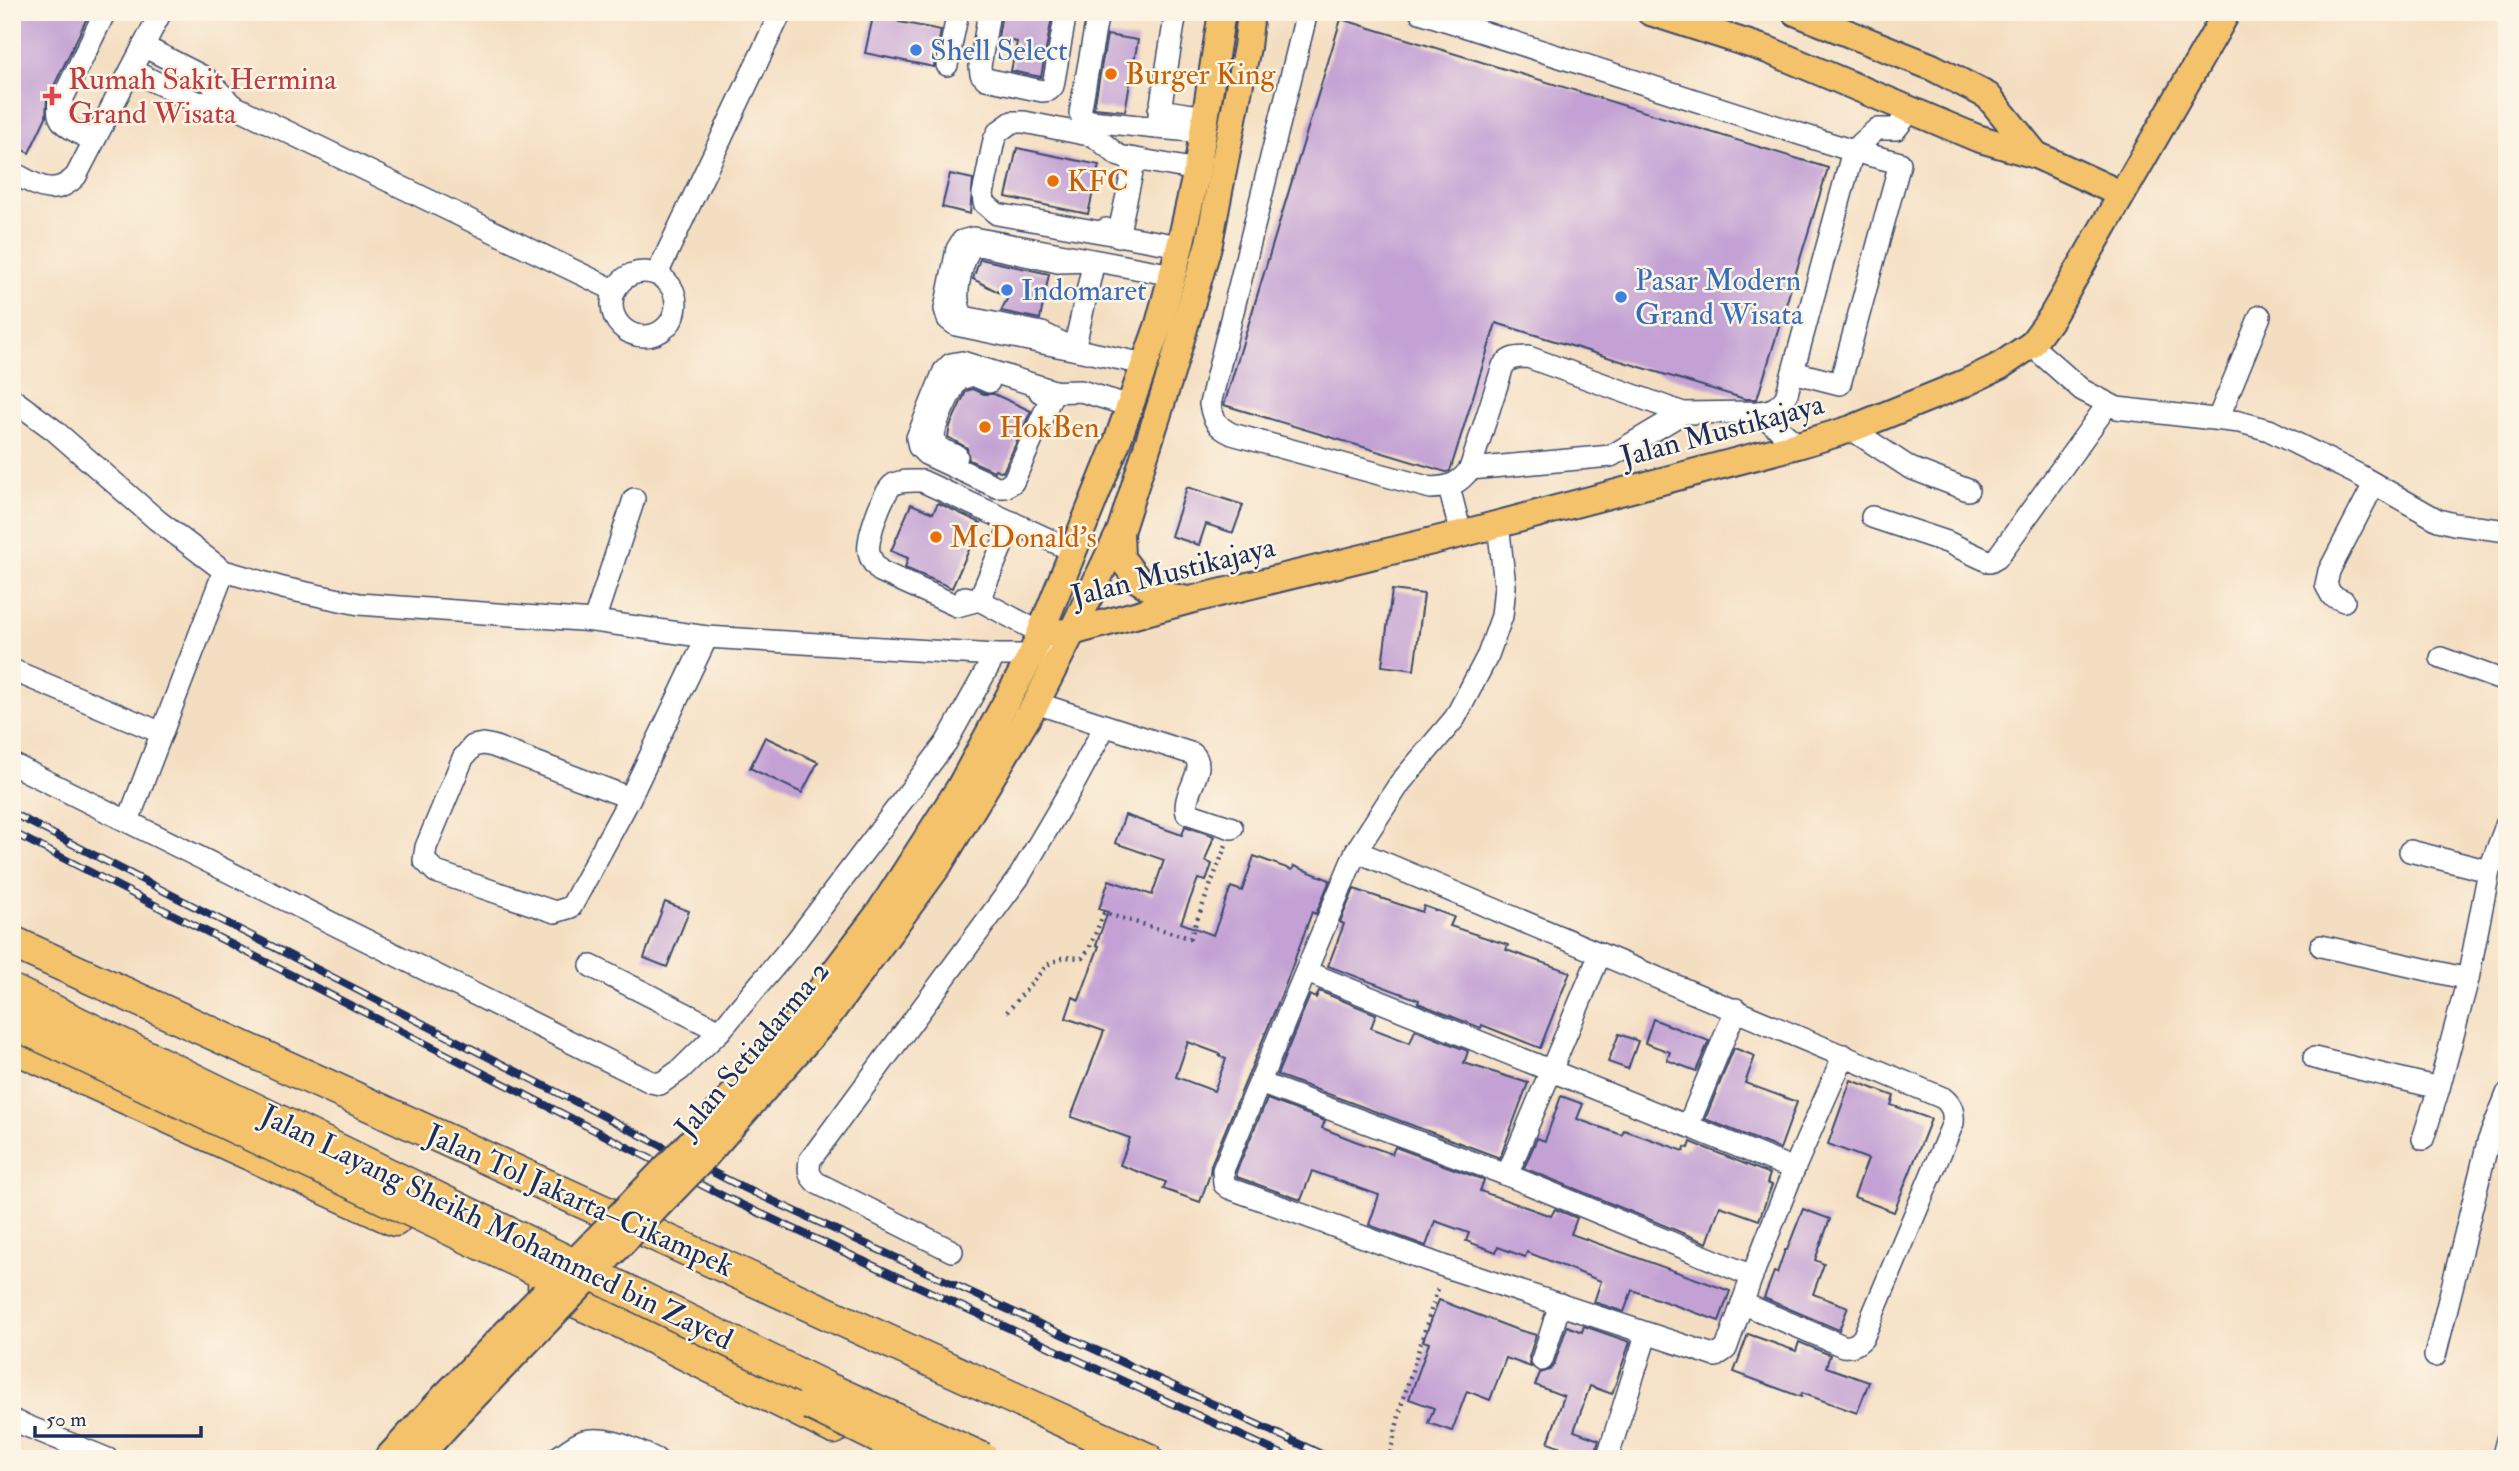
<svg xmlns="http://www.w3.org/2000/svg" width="2519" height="1471" viewBox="0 0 2519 1471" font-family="'IM FELL Double Pica',serif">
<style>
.building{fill:#c3a1d4;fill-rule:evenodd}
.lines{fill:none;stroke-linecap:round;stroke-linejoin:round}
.minor-casing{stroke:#3c496d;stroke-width:24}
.major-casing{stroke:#3c496d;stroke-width:30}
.highway-casing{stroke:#3c496d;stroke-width:35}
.path{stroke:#3c496d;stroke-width:4.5;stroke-dasharray:2 5;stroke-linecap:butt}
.minor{stroke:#fff;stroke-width:21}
.major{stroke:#f3c26a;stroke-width:26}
.highway{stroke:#f3c26a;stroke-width:32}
.rail-casing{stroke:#1b2f5e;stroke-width:8}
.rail{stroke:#fcf5e5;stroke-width:5;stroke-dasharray:16;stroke-linecap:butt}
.major-bridge-casing{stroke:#3c496d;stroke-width:30;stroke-linecap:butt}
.highway-bridge-casing{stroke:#3c496d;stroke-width:35;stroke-linecap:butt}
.major-bridge{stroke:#f3c26a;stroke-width:26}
.highway-bridge{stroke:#f3c26a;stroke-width:32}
.shop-dot{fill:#3f7fe0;stroke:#fcf5e5;stroke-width:2.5}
.food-dot{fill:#e8710a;stroke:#fcf5e5;stroke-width:2.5}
.health-dot{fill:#e0444e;stroke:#fcf5e5;stroke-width:2.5}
.labels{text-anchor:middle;stroke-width:5;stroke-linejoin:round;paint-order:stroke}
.shop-label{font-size:30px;fill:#366cbe;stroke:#fcf5e5;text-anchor:start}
.food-label{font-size:30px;fill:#c56008;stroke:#fcf5e5;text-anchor:start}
.health-label{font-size:30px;fill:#be3a42;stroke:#fcf5e5;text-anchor:start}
.street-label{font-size:30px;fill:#1b2f5e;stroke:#fcf5e5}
</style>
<rect width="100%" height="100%" fill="#fcf5e5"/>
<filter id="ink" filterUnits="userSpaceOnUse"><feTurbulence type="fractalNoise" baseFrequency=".0143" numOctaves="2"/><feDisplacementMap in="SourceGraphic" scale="14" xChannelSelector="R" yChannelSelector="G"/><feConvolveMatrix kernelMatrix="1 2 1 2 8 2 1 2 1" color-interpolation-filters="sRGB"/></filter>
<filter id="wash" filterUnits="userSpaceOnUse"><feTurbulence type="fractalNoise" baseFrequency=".00686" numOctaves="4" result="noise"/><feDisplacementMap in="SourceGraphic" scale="28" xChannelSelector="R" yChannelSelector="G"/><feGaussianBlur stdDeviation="1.57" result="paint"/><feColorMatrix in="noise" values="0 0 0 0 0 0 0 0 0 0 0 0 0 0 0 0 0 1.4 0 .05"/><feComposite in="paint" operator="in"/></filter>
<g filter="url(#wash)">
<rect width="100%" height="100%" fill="#f4dec1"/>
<g id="blocks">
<g class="building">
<polygon points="12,12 90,12 47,100 46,117 29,153 12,145"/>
<polygon points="874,12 901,12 899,22 941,30 934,67 865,53"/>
<polygon points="1002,12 1053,12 1041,77 1011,71 1017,42 998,38"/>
<polygon points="1341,19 1828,168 1757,399 1745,399 1496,323 1450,471 1446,472 1224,405"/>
<polygon points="1107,35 1138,40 1125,111 1094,108"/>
<polygon points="1017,148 1099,165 1088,214 1006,197"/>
<polygon points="950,174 973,179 970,214 942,207"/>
<polygon points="980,259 1049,274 1040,319 1001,311 1008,297 973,279"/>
<polygon points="972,389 984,394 994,394 1031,411 1003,472 995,469 994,471 969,460 967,448 948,437 950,426 962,400 966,391"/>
<polygon points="1187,487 1243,505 1233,533 1206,524 1199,545 1171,536"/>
<polygon points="938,503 981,523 952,588 905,568 908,558 891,551 911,504 933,513"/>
<polygon points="1392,590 1424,594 1414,670 1382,666"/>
<polygon points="765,737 818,762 802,793 750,768"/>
<path d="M1125 815 1182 835 1185 826 1214 836 1205 861 1212 864 1206 881 1198 879 1181 923 1213 935 1231 887 1242 891 1254 856 1292 870 1294 866 1330 880 1316 914 1312 912 1285 986 1211 1165 1210 1174 1200 1202 1163 1189 1166 1182 1120 1165 1130 1138 1071 1117 1104 1031 1066 1018 1073 997 1079 1000 1099 946 1096 945 1108 912 1099 909 1109 880 1152 895 1164 860 1115 843ZM1188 1042 1220 1054 1219 1056 1226 1059 1214 1091 1176 1077Z"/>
<polygon points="1354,889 1422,912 1424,906 1454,917 1450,926 1508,945 1506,950 1570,972 1540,1048 1482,1025 1481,1028 1418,1003 1419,1000 1328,966 1344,924 1340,922"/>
<polygon points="665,902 689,911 667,967 644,958"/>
<polygon points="1319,991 1376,1014 1371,1028 1410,1043 1415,1030 1468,1051 1464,1063 1528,1083 1500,1158 1277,1075 1310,995 1316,998"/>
<polygon points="1653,1019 1709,1041 1696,1071 1667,1060 1670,1052 1645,1043"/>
<polygon points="1619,1034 1638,1041 1628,1069 1608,1062"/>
<polygon points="1734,1048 1755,1056 1745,1083 1797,1102 1780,1149 1705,1119"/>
<polygon points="1851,1080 1894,1096 1891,1105 1931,1119 1894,1212 1854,1197 1868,1159 1828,1144"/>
<polygon points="1561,1096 1583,1104 1577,1119 1622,1135 1624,1130 1684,1151 1685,1147 1689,1148 1691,1142 1770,1174 1767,1183 1772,1185 1759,1220 1720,1206 1707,1243 1524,1168 1537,1138 1545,1141"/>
<polygon points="1267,1099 1325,1121 1322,1128 1355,1141 1392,1154 1395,1147 1484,1180 1480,1191 1551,1216 1555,1209 1577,1218 1571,1234 1730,1291 1719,1321 1632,1290 1624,1312 1594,1302 1601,1281 1527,1252 1525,1257 1498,1247 1496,1252 1466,1241 1469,1233 1435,1221 1426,1246 1369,1225 1379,1195 1312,1171 1301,1200 1237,1177 1236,1172"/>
<polygon points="1803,1209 1830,1219 1815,1260 1824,1264 1813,1294 1848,1307 1839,1330 1764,1298 1774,1272 1777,1273 1785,1250 1787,1250"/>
<polygon points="1439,1300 1515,1329 1536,1335 1529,1357 1531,1367 1506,1358 1490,1400 1467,1391 1452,1431 1428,1423 1434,1408 1409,1399 1429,1343 1423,1341"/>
<polygon points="1567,1326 1582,1332 1584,1326 1630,1342 1612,1394 1590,1386 1574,1431 1599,1440 1594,1459 1571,1459 1573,1452 1548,1443 1564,1396 1535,1385 1540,1373 1550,1370 1554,1365"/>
<polygon points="1748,1334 1796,1351 1799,1342 1830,1355 1826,1367 1869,1382 1857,1413 1802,1393 1801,1397 1734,1372"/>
</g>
</g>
</g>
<g filter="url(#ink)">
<use href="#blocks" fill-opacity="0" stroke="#3c496d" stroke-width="2"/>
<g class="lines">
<g class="minor-casing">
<g id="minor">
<polyline points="989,12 980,66 981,74 986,79 1042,91 1049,90 1053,86 1066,12"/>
<polyline points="1098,12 1080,113 1082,117 1091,121 1157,128"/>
<polyline points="1176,12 1157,128 1204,132"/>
<path d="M1307 12 1210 404C1213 420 1217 427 1232 434L1431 488C1450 487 1459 484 1470 469L1503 366C1510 357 1517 357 1528 357L1683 413 1758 412C1771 411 1778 408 1786 397L1853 151 1877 129H1896L1911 110"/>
<polyline points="1420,12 1853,151 1900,163 1840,384 1793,372"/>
<polyline points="143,46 206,78 232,105 614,290"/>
<polyline points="947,65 958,12"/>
<polyline points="131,70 196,102 232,105"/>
<polyline points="1159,110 1206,117"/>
<path d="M94 141C79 132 55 126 59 106L105 12"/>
<path d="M12 172C36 185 54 199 76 176L161 12"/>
<polyline points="1106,229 1118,236 1135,159"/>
<path d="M979 245 1058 262 1094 261 1074 349 1042 333 964 317C951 301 961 266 970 248Z"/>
<polyline points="1180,246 997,214 984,203 983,194 994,140 998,132 1012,122 1024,122 1094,136 1119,156 1197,170"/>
<circle cx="644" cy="304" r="32"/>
<polyline points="657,274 781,12"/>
<polyline points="2031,345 2082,390 2117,408 2240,422 2269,430 2359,475 2438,520 2454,524 2507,531"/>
<polygon points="962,362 1054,391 1013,482 1005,487 997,487 926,454 919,447 917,438 944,371 951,364"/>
<polyline points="1145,364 956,325 948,319 945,309 957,249 962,241 973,238 1173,275"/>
<polyline points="1040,392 1081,391 1130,406"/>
<polyline points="12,399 54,430 157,520 224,571 283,588 359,604 594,621 707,637 995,655 1045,655"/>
<polyline points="1758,412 1798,445"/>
<polyline points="2218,419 2260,316"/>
<polyline points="1851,429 1910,468 1968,490"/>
<path d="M957 456C951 453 941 451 937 445 927 432 951 394 957 380L973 375 989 382"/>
<polyline points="1470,469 1611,456 1683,413"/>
<polyline points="1449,487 1461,534"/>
<polyline points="1872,517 1947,542 1990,562 1997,558 2108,404"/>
<path d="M1498 523 1505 586 1502 616 1488 655 1455 718 1400 783 1356 851 1943 1098C1952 1105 1954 1112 1953 1123L1863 1338C1856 1345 1852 1347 1843 1346L1742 1303"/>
<polyline points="965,597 979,600 1041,633"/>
<path d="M979 600 957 606 880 571C875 565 870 560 869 552 866 540 883 490 894 484 902 480 912 481 922 481L1074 551"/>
<polyline points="979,600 1012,522"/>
<polyline points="2344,601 2332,596 2326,585 2329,571 2374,484"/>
<polyline points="594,621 634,499"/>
<polyline points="2441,658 2507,682"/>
<polyline points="12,670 162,733"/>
<path d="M1036 703 1193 754C1209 769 1181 793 1187 813L1232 828"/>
<polyline points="12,764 651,1082 660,1084 680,1070 720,1031 796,941 946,743 995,655"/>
<polyline points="630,798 493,746 483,744 473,746 463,758 426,847 424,860 436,872 555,912 571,907 630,798 707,637"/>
<polyline points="128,821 224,571"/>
<polyline points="1356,851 1223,1170 1224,1184 1229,1188 1446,1267 1716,1356 1726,1349 1752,1276"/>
<polyline points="2410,851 2489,871"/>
<polyline points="2321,946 2468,979"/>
<polyline points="591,966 720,1031"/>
<polyline points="1307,972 1794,1169"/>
<polyline points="2314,1058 2439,1088"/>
<polyline points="1260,1083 1507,1175 1752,1276 1794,1169 1844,1055"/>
<polyline points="1688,1126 1736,1009"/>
<polyline points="2423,1139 2439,1088 2468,979 2489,871 2507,823"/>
<polyline points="1507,1175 1600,954"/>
<path d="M952 1251 817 1183C809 1176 808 1171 810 1160L1019 877 1075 782 1105 726"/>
<polyline points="2435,1356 2488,1142 2507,1094"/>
<polyline points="1542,1360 1560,1304"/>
<polyline points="12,1420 108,1459"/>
<path d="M555 1459C564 1453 575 1444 584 1441 609 1435 634 1450 656 1459"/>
<polyline points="1607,1459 1646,1335"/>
<polyline points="2502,1459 2507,1440"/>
</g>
</g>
<g class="major-casing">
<g id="major">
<polyline points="1650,12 1768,50 1977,138 2036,155 2121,194"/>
<polyline points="1795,12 1932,67 1988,96 2036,155"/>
<polyline points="1120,532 1121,558 1138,580 1162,595 1188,600"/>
<polyline points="1041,633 1072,632 1190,600 1461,534 1798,445 1851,429 1965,383 2000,366 2031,345 2051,318 2227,12"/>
<polyline points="690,1143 789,1032 879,913 960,787 1031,656 1117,442 1159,324 1180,246 1197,170 1222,12"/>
<polyline points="701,1161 826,1019 938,866 1036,703 1072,632 1120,532 1171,373 1209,243 1247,47 1251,12"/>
<polyline points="387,1459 445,1396"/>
<polyline points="416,1459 461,1410"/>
</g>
</g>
<g class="highway-casing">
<g id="highway">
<polyline points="12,942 1147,1459"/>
<polyline points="12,1046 395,1220"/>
<polyline points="544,1287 617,1320 834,1428"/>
</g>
</g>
<g class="path">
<polyline points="1007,1012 1047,965 1064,957 1082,958 1089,949 1104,913 1190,938 1226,845"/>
<polyline points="1392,1459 1390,1454 1403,1399 1439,1285"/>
</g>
<use href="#minor" class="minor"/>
<use href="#major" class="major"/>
<use href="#highway" class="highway"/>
<g class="rail-casing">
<g id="rail">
<polyline points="12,813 734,1183 1332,1459"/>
<polyline points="12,832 727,1198 1292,1459"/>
</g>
</g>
<use href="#rail" class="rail"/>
<g class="major-bridge-casing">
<g id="major-bridge">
<polyline points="445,1396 690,1143"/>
<polyline points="461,1410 701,1161"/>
</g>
</g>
<g class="highway-bridge-casing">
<g id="highway-bridge">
<polyline points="12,991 826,1388 983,1459"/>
<polyline points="12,1022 535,1269"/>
<polyline points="811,1404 923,1459"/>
</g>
</g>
<use href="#major-bridge" class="major-bridge"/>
<use href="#highway-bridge" class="highway-bridge"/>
</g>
</g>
<g class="shop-dot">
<circle cx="916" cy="50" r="7"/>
<circle cx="1007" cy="290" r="7"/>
<circle cx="1621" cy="297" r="7"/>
</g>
<g class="food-dot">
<circle cx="1111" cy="74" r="7"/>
<circle cx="1053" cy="181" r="7"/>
<circle cx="985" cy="427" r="7"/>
<circle cx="936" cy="537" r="7"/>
</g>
<path class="health-dot" d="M48.5 85.5h7v7h7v7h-7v7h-7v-7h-7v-7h7z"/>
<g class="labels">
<g class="shop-label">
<text x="930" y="60">Shell Select</text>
<text x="1635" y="290">Pasar Modern<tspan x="1635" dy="34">Grand Wisata</tspan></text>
<text x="1021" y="300">Indomaret</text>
</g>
<g class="food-label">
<text x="1125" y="84">Burger King</text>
<text x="1067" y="191">KFC</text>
<text x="999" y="437">HokBen</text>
<text x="950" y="547">McDonald's</text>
</g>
<g class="health-label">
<text x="68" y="89">Rumah Sakit Hermina<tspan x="68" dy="34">Grand Wisata</tspan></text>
</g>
<g class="street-label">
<text transform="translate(1722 430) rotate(-15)" y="10">Jalan Mustikajaya</text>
<text transform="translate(1173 571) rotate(-14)" y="10">Jalan Mustikajaya</text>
<text transform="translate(752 1049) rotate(-50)" y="10">Jalan Setiadarma 2</text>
<text transform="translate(580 1200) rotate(24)" y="10">Jalan Tol Jakarta–Cikampek</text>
<text transform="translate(497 1227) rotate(26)" y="10">Jalan Layang Sheikh Mohammed bin Zayed</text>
</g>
</g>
<rect width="2519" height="1471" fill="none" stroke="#fcf5e5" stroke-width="42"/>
<path d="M35 1426v10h166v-10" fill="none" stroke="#1b2f5e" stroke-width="3.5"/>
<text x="46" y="1426" font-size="21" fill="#1b2f5e" stroke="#fcf5e5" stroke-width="5" paint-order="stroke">50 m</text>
</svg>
